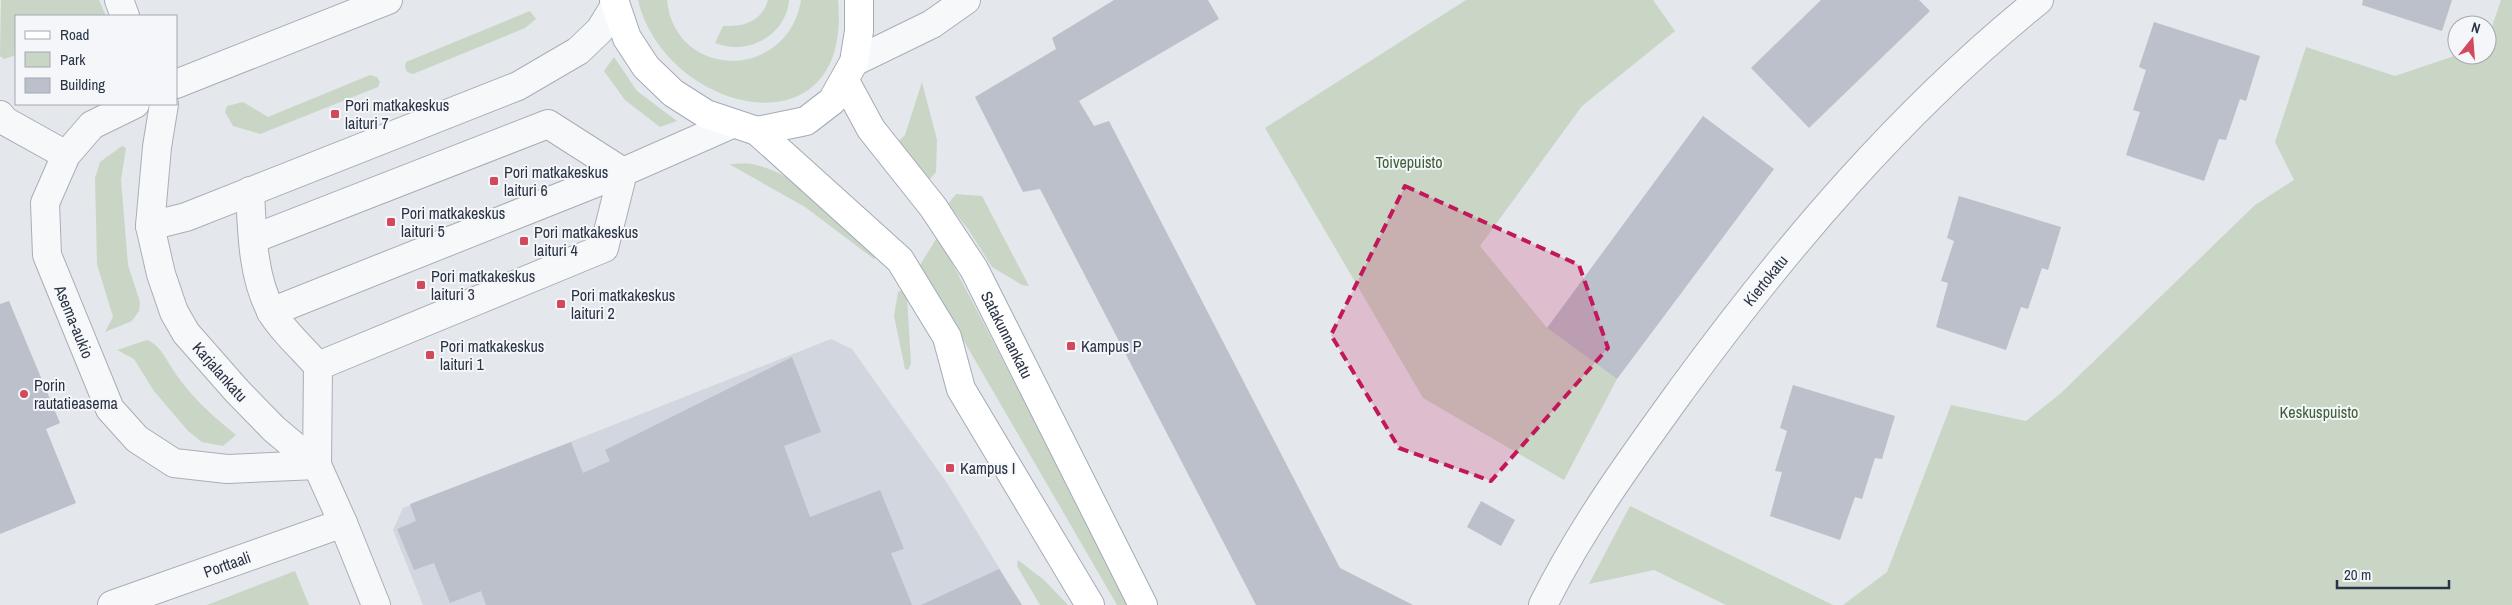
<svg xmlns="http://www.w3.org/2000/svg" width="2512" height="605" viewBox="0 0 2512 605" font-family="'Archivo Narrow',sans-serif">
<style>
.built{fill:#d2d6de}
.green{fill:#c9d6c5}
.building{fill:#bbc0ca}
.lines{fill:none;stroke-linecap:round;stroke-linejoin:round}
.minor-casing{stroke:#a9aeb7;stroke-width:30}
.major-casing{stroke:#a3abb8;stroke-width:30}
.minor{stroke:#f7f8fa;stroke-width:28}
.major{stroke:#fff;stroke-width:28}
.marked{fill:#c2185b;fill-opacity:0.2;stroke:#c2185b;stroke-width:4;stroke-dasharray:10 6;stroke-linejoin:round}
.poi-dot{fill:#d1495b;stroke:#f4f6f9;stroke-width:2}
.labels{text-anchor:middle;stroke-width:4;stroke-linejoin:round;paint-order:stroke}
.poi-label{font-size:16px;fill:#2b3445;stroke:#f4f6f9;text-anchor:start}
.park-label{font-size:16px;fill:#3f6138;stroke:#f4f6f9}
.street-label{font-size:16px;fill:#2b3445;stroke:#f4f6f9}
</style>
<rect width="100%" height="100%" fill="#e4e7ec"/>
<polygon class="built" points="831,339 852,349 947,483 1022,605 423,605 393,530 403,508"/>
<g class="green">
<polygon points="1,0 99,0 106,16 16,16 16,55 4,59 0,56"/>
<path d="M638 0H667C675 81 788 81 801 0H838C853 158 665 114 638 0Z"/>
<path d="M768 0H789C786 36 747 56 715 43L723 26C743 27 762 22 768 0Z"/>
<polygon points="1466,0 1653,0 1675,31 1582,106 1480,246 1547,328 1617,379 1564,480 1423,398 1265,128"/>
<polygon points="2501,0 2512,0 2512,605 1843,605 1887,572 1951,405 2026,421 2061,393 2255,205 2294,180 2275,142 2306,47 2395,76 2457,55 2487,55 2487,41"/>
<polygon points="530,11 536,19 525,28 413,74 407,72 405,67 406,62"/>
<polygon points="614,57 637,91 677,121 660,127 625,100 604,71"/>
<polygon points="370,75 377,77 380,82 378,87 260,134 233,126 225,112 227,106 243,102 268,117"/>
<polygon points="922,82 937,140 936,172 929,180 898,142 905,135"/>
<polygon points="122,146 126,148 121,180 128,265 140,302 139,311 132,321 105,332 113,317 97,264 95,178 100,162"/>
<path d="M729 164C736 164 745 163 752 164 803 174 841 223 877 257L874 259 805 207Z"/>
<polygon points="956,194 982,196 1029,286 1022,285 992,267 968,229 948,204"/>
<polygon points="938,236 950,259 1131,605 1117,605 920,265"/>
<polygon points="902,290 907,296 911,364 908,370 905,369 894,316 898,292"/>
<path d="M147 340C159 345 163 354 170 365 187 393 210 414 236 435L223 446 202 442 188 431 154 391 134 359 117 350Z"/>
<polygon points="1630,506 1833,605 1726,605 1654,570 1589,584"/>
<polygon points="1018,560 1044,580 1068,605 1040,605 1017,566"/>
<polygon points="295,571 309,605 207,605"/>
</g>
<g class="building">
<polygon points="1114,0 1208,0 1219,19 1079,101 1094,126 1109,121 1340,568 1413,605 1256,605 1040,189 1023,192 975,97 1056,49 1052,38"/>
<polygon points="1821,0 1919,0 1930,11 1809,128 1751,68"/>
<polygon points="2363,0 2452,0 2442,31 2362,5"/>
<polygon points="2154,22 2260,56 2246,101 2240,99 2226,140 2219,139 2204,181 2126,155 2140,112 2133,110 2146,70 2139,67"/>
<polygon points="1703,116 1774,169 1617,379 1547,328"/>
<polygon points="1959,196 2061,227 2048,270 2042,268 2028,309 2021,307 2006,350 1936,327 1948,283 1941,281 1954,241 1947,238"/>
<polygon points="9,301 60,423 46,429 76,503 0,534 0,304"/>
<polygon points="792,357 821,432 784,446 810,517 880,490 904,549 891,553 912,605 486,605 481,591 450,603 434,563 414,570 397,529 416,521 410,504 571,442 583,473 610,461 605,450"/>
<polygon points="1793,385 1895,416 1882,459 1875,458 1862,499 1855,497 1840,540 1770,516 1782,472 1775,471 1787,431 1780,428"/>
<polygon points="1481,501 1515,520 1501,546 1467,527"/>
<polygon points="999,569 1022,605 921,605"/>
</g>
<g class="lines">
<g class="minor-casing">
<g id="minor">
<polyline points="119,0 125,16"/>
<polyline points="854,62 932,24 966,0"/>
<polyline points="176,84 388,0"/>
<path id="s1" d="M135 104 92 125 66 155 45 203 47 255 110 409 137 439 174 463 227 469 317 465"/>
<path id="s2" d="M164 104 157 147 150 226 161 274 174 312 186 333 237 391 274 429 317 465 343 523 376 605"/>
<polyline points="0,115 5,121 66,155"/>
<path d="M250 191C252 230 252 275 271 311 279 327 305 351 318 366L317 465"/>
<polyline points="150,226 186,217 518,86 578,51 600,30 614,7"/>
<polyline points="253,239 548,124 623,172"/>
<polyline points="271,312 623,172 732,124"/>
<polyline points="318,366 604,248 623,172"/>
<path id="s3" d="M112 605 343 523"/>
<path id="s4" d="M1543 605C1581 528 1632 458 1682 389 1786 247 1901 111 2039 0"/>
</g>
</g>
<g class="major-casing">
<g id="major">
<polyline points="614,0 627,38 646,67 673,93 706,114 757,131 806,121 832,101 854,62 859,31 859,0"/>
<path id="s5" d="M845 81 871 129 933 207 974 269 1143 605"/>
<polyline points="757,131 900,260 947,337 961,389 1090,605"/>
</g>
</g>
<use href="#minor" class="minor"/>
<use href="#major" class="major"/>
</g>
<path class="marked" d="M1405 186 1579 265 1608 348 1491 481 1399 448 1331 335Z"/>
<g class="poi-dot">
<rect x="330" y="109" width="10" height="10" rx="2.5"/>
<rect x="489" y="176" width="10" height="10" rx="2.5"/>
<rect x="386" y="217" width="10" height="10" rx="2.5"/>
<rect x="519" y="236" width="10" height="10" rx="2.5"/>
<rect x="416" y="280" width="10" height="10" rx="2.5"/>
<rect x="556" y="299" width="10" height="10" rx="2.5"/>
<rect x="1066" y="341" width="10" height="10" rx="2.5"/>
<rect x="425" y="350" width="10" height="10" rx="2.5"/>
<circle cx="24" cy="394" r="5"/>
<rect x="945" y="463" width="10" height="10" rx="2.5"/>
</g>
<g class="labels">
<g class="poi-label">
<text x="345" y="111">Pori matkakeskus<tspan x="345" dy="18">laituri 7</tspan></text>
<text x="504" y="178">Pori matkakeskus<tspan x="504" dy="18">laituri 6</tspan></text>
<text x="401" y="219">Pori matkakeskus<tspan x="401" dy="18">laituri 5</tspan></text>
<text x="534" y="238">Pori matkakeskus<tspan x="534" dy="18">laituri 4</tspan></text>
<text x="431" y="282">Pori matkakeskus<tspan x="431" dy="18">laituri 3</tspan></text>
<text x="571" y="301">Pori matkakeskus<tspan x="571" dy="18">laituri 2</tspan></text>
<text x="440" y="352">Pori matkakeskus<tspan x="440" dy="18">laituri 1</tspan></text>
<text x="1081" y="352">Kampus P</text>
<text x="34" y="391">Porin<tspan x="34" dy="18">rautatieasema</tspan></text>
<text x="960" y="474">Kampus I</text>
</g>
<g class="park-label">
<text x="1409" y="168">Toivepuisto</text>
<text x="2319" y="418">Keskuspuisto</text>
</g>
<g class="street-label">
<text dy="6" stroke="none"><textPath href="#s4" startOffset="394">Kiertokatu</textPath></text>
<text dy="6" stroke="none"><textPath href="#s1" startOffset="264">Asema-aukio</textPath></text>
<text dy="6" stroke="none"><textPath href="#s5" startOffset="302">Satakunnankatu</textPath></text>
<text dy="6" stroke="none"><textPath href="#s2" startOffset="288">Karjalankatu</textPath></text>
<text dy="6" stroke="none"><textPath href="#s3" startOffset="122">Porttaali</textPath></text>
</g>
</g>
<rect x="15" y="15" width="162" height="90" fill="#f4f6f9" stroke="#a4a8b1"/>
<rect x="25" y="31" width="25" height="8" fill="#ffffff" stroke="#a4a8b1"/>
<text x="60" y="40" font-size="15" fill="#2b3445">Road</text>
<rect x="25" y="52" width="25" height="15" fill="#c9d6c5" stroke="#a4a8b1"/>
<text x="60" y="65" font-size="15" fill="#2b3445">Park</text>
<rect x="25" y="78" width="25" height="15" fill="#bbc0ca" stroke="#a4a8b1"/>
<text x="60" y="90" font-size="15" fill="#2b3445">Building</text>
<g transform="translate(2472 40) rotate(17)"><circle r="24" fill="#f4f6f9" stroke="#a4a8b1"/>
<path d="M0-4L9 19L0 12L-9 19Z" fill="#d1495b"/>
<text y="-8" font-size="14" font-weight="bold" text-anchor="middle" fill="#2b3445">N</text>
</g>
<path d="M2337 580v8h112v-8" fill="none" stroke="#2b3445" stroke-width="2.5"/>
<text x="2344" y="580" font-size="15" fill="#2b3445" stroke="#f4f6f9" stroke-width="4" paint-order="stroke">20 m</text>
</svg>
